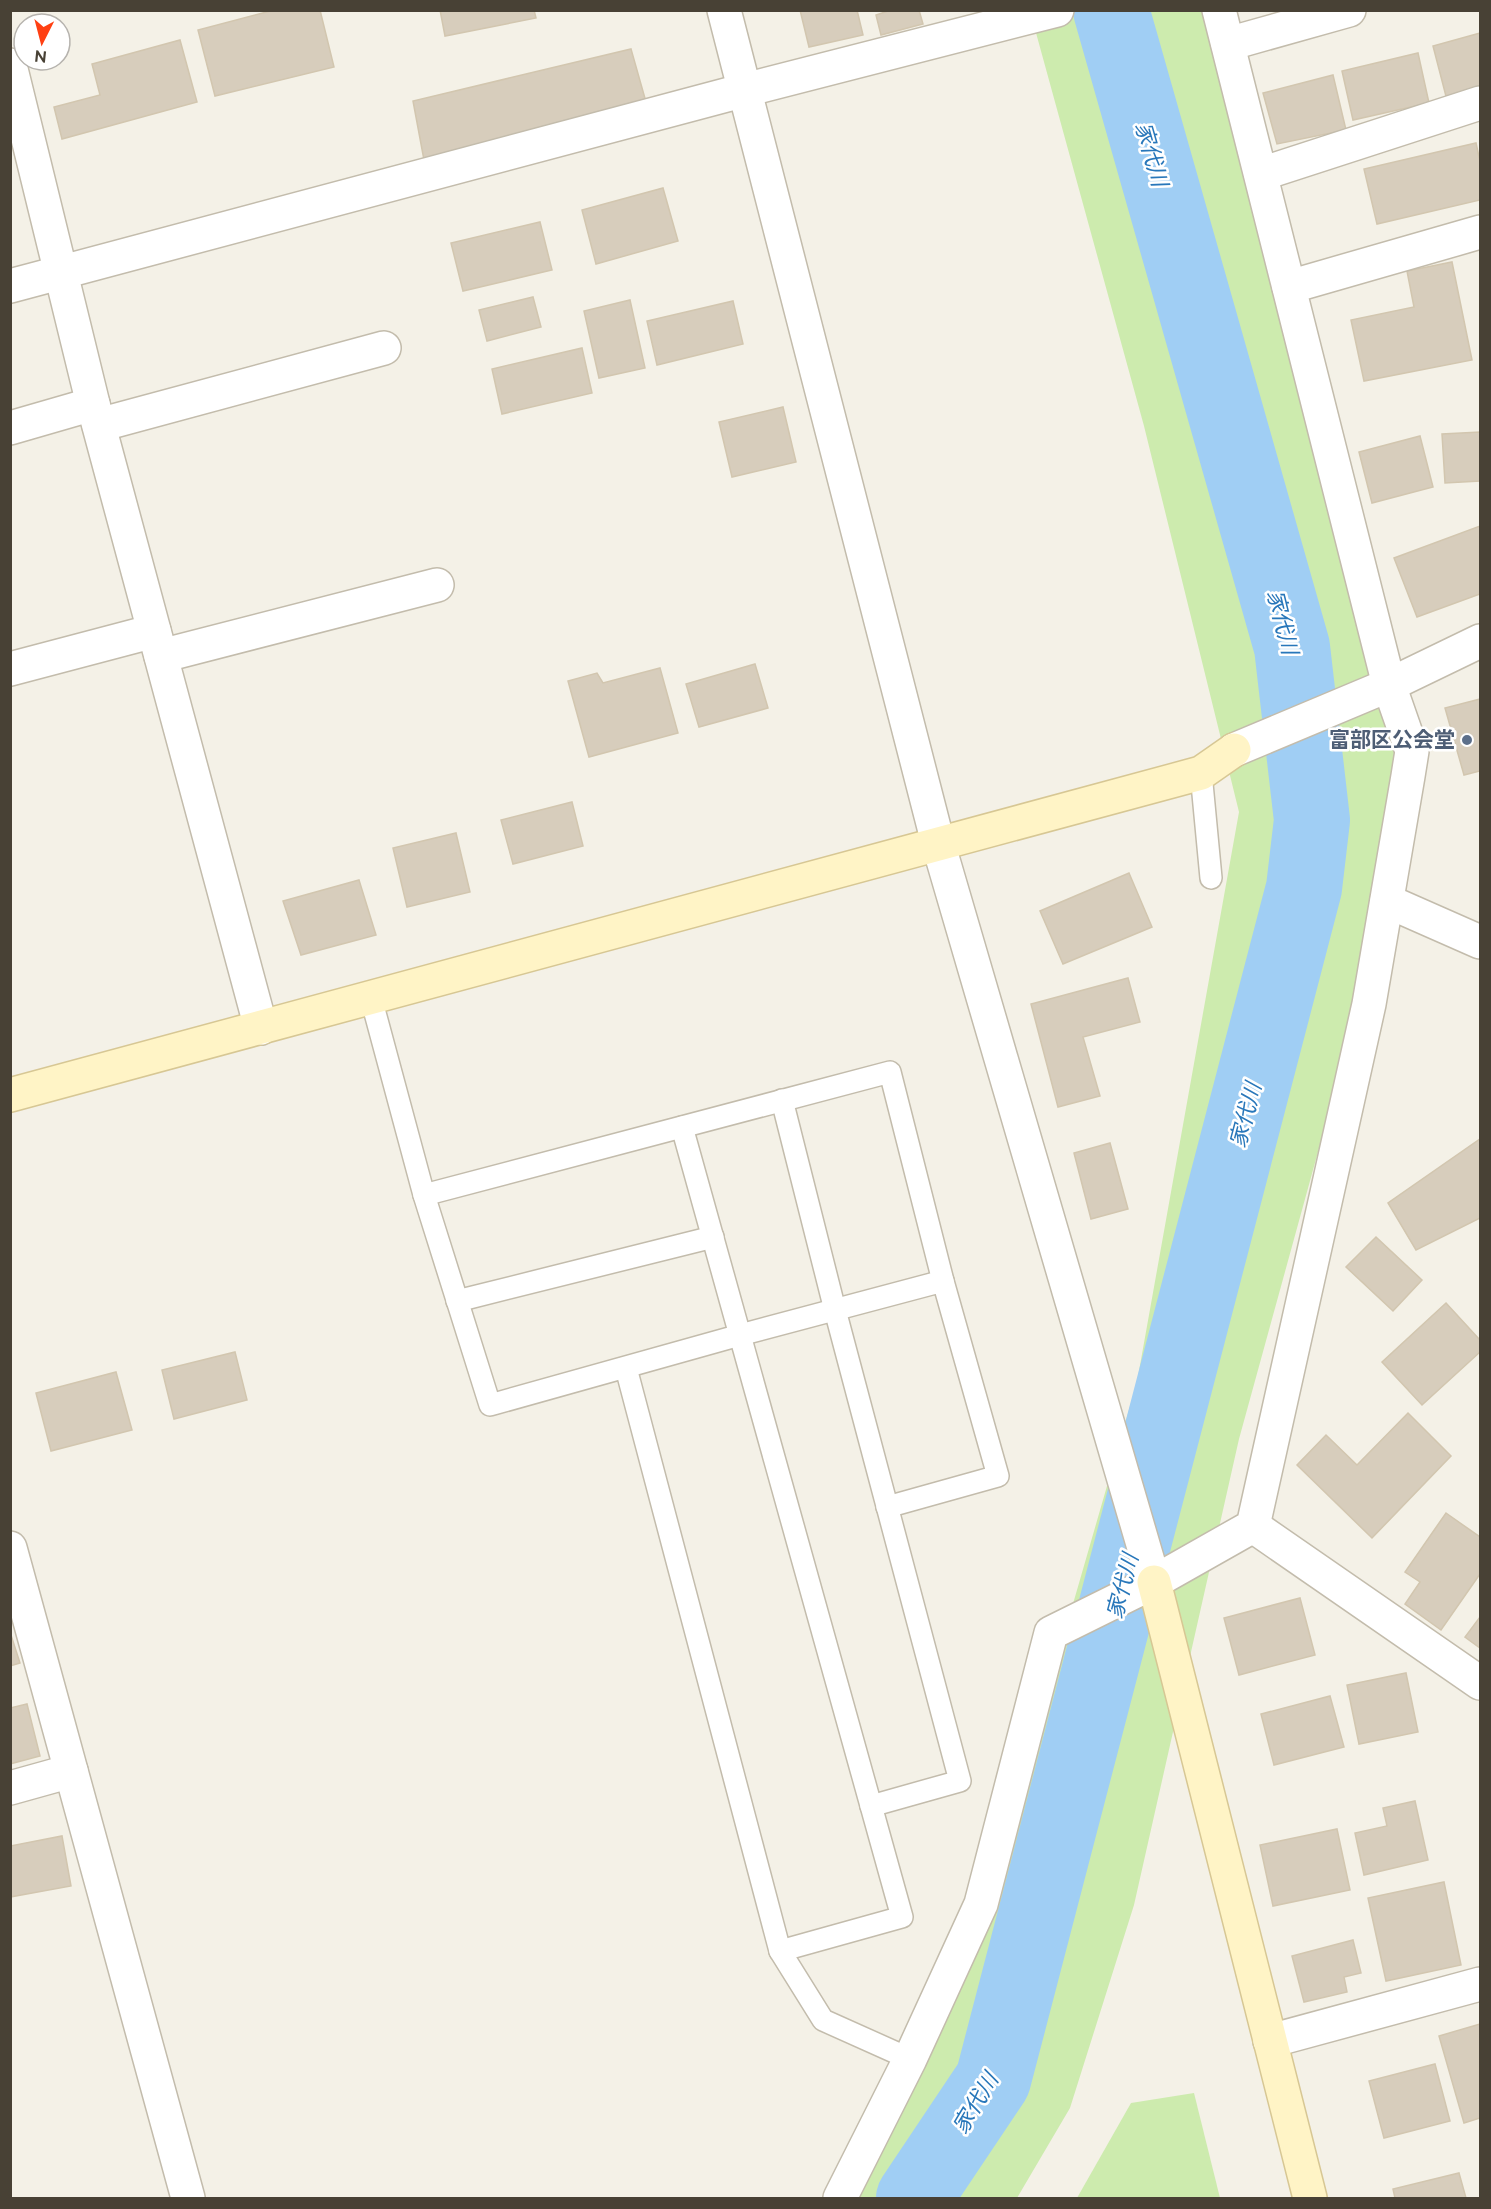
<svg xmlns="http://www.w3.org/2000/svg" width="1491" height="2209" viewBox="0 0 1491 2209" font-family="Raleway,'Noto Sans JP',sans-serif">
<style>
.green{fill:#cdebae}
.lines{fill:none;stroke-linecap:round;stroke-linejoin:round}
.river{stroke:#a0cef4;stroke-width:76}
.building{fill:#d7cdbc;stroke:#d2c6af;stroke-width:1.5}
.lane-casing{stroke:#c3bcac;stroke-width:24}
.street-casing{stroke:#c3bcac;stroke-width:36}
.secondary-casing{stroke:#d7c794;stroke-width:36}
.lane{stroke:#fff;stroke-width:21}
.street{stroke:#fff;stroke-width:33}
.secondary{stroke:#fff4c6;stroke-width:33}
.service-dot{fill:#5c6f8a;stroke:#fff;stroke-width:2}
.labels{text-anchor:middle;stroke-width:5;stroke-linejoin:round;paint-order:stroke}
.service-label{font-size:21px;font-weight:bold;fill:#4e5e75;stroke:#fff;text-anchor:end}
.water-label{font-size:22px;font-style:italic;fill:#2877ba;stroke:#fff}
</style>
<rect width="100%" height="100%" fill="#f4f1e7"/>
<g class="green">
<polygon points="1030,11 1209,11 1408,776 1387,901 1239,1439 1134,1905 1070,2108 1017,2198 828,2198 972,1954 1137,1382 1239,812 1144,426"/>
<polygon points="1194,2093 1220,2198 1077,2198 1131,2103"/>
</g>
<g class="lines">
<polyline class="river" points="914,2198 993,2080 1304,888 1312,820 1292,647 1111,10"/>
</g>
<g class="building">
<polygon points="274,10 320,10 334,67 215,96 198,30"/>
<polygon points="440,10 534,10 536,18 445,36"/>
<polygon points="800,10 857,10 863,35 809,47"/>
<polygon points="891,10 919,10 923,24 881,35 876,15"/>
<polygon points="1480,33 1480,91 1447,100 1433,46"/>
<polygon points="180,40 197,102 62,139 54,107 100,95 92,64"/>
<polygon points="631,49 646,102 424,160 413,101"/>
<polygon points="1418,53 1429,103 1353,120 1342,71"/>
<polygon points="1333,75 1346,130 1277,144 1263,93"/>
<polygon points="1476,143 1480,161 1480,200 1377,224 1364,169"/>
<polygon points="663,188 678,241 596,264 582,210"/>
<polygon points="540,222 552,270 463,291 451,243"/>
<polygon points="1452,262 1472,360 1364,381 1351,320 1414,307 1407,271"/>
<polygon points="533,297 541,327 487,341 479,310"/>
<polygon points="630,300 645,368 599,378 584,311"/>
<polygon points="733,301 743,344 657,365 647,321"/>
<polygon points="582,348 592,393 502,414 492,369"/>
<polygon points="783,407 796,462 732,477 719,422"/>
<polygon points="1480,432 1480,481 1445,483 1442,434"/>
<polygon points="1420,436 1433,487 1372,503 1359,452"/>
<polygon points="1480,526 1480,594 1417,617 1394,558"/>
<polygon points="755,664 768,708 699,727 686,684"/>
<polygon points="660,668 678,733 589,757 568,681 597,673 603,683"/>
<polygon points="1480,699 1480,771 1464,775 1445,708"/>
<polygon points="572,802 583,846 513,864 501,820"/>
<polygon points="456,833 470,892 407,907 393,848"/>
<polygon points="1129,873 1152,927 1063,964 1040,911"/>
<polygon points="359,880 376,935 301,955 283,901"/>
<polygon points="1128,978 1140,1022 1083,1037 1100,1096 1058,1107 1031,1004"/>
<polygon points="1480,1139 1480,1218 1416,1250 1388,1203"/>
<polygon points="1110,1143 1128,1209 1091,1219 1074,1153"/>
<polygon points="1376,1237 1422,1280 1393,1311 1346,1267"/>
<polygon points="1446,1303 1480,1340 1480,1352 1422,1405 1382,1362"/>
<polygon points="235,1352 247,1400 174,1419 162,1370"/>
<polygon points="116,1372 132,1430 51,1451 36,1393"/>
<polygon points="1408,1413 1451,1456 1372,1538 1297,1465 1326,1435 1357,1465"/>
<polygon points="1446,1513 1480,1537 1480,1574 1441,1630 1405,1604 1420,1582 1405,1572"/>
<polygon points="1300,1598 1315,1655 1239,1675 1224,1618"/>
<polygon points="1480,1617 1480,1648 1465,1637"/>
<polygon points="10,1632 20,1663 10,1666"/>
<polygon points="1406,1673 1418,1732 1359,1744 1347,1685"/>
<polygon points="1330,1696 1344,1747 1274,1765 1261,1714"/>
<polygon points="27,1704 40,1756 10,1764 10,1708"/>
<polygon points="1415,1801 1428,1860 1364,1875 1355,1833 1387,1826 1383,1808"/>
<polygon points="1337,1829 1350,1890 1273,1906 1260,1845"/>
<polygon points="62,1836 71,1886 10,1897 10,1846"/>
<polygon points="1444,1882 1461,1965 1386,1981 1368,1898"/>
<polygon points="1353,1940 1361,1973 1344,1977 1347,1992 1304,2002 1292,1956"/>
<polygon points="1480,2024 1480,2118 1464,2123 1439,2036"/>
<polygon points="1435,2064 1450,2121 1384,2138 1369,2081"/>
<polygon points="1459,2173 1466,2198 1395,2198 1393,2189"/>
</g>
<g class="lines">
<g class="lane-casing">
<g id="lane">
<polyline points="1201,773 1211,878"/>
<polyline points="371,998 424,1195 490,1405 740,1335 943,1281 998,1476 887,1507"/>
<polyline points="782,1100 835,1310 960,1781 871,1806"/>
<polyline points="682,1127 902,1917 780,1951"/>
<polyline points="424,1195 890,1072 943,1281"/>
<polyline points="457,1301 713,1237"/>
<polyline points="626,1368 780,1951 823,2020 910,2059"/>
</g>
</g>
<g class="street-casing">
<g id="street">
<polyline points="724,10 938,843 1154,1582"/>
<polyline points="1228,44 1349,10"/>
<polyline points="10,65 93,404 261,1028"/>
<polyline points="1261,174 1480,103"/>
<polyline points="10,286 745,90 1057,10"/>
<polyline points="1289,287 1480,232"/>
<polyline points="99,425 384,348"/>
<polyline points="10,428 93,404"/>
<polyline points="161,656 437,585"/>
<polyline points="10,669 154,631"/>
<polyline points="1234,750 1389,685 1480,641"/>
<polyline points="1387,901 1480,942"/>
<polyline points="1253,1526 1480,1683"/>
<polyline points="10,1548 188,2198"/>
<polyline points="10,1788 71,1771"/>
<polyline points="1270,2041 1480,1984"/>
<polyline points="840,2198 910,2059 981,1904 1051,1633 1154,1582 1253,1526 1369,1004 1408,776 1412,751 1389,685 1219,10"/>
</g>
</g>
<g class="secondary-casing">
<g id="secondary">
<polyline points="10,1095 1201,773 1234,750"/>
<polyline points="1154,1582 1310,2198"/>
</g>
</g>
<use href="#lane" class="lane"/>
<use href="#street" class="street"/>
<use href="#secondary" class="secondary"/>
</g>
<circle class="service-dot" cx="1467" cy="740" r="6"/>
<g class="labels">
<g class="service-label">
<text x="1455" y="747">富部区公会堂</text>
</g>
<g class="water-label">
<text transform="translate(1152 154) rotate(74)" y="8">家代川</text>
<text transform="translate(1283 622) rotate(76)" y="8">家代川</text>
<text transform="translate(1245 1115) rotate(-75)" y="8">家代川</text>
<text transform="translate(1122 1586) rotate(-75)" y="8">家代川</text>
<text transform="translate(975 2103) rotate(-59)" y="8">家代川</text>
</g>
</g>
<rect width="1491" height="2209" fill="none" stroke="#484135" stroke-width="24"/>
<g transform="translate(42 42) rotate(186)"><circle r="28" fill="#ffffff" stroke="#b6b3ae" stroke-width="1.5"/>
<path d="M0-4.5L10 22L0 15L-10 22Z" fill="#ff4013"/>
<text y="-9" font-size="16" font-weight="bold" text-anchor="middle" fill="#484135">N</text>
</g>
</svg>
